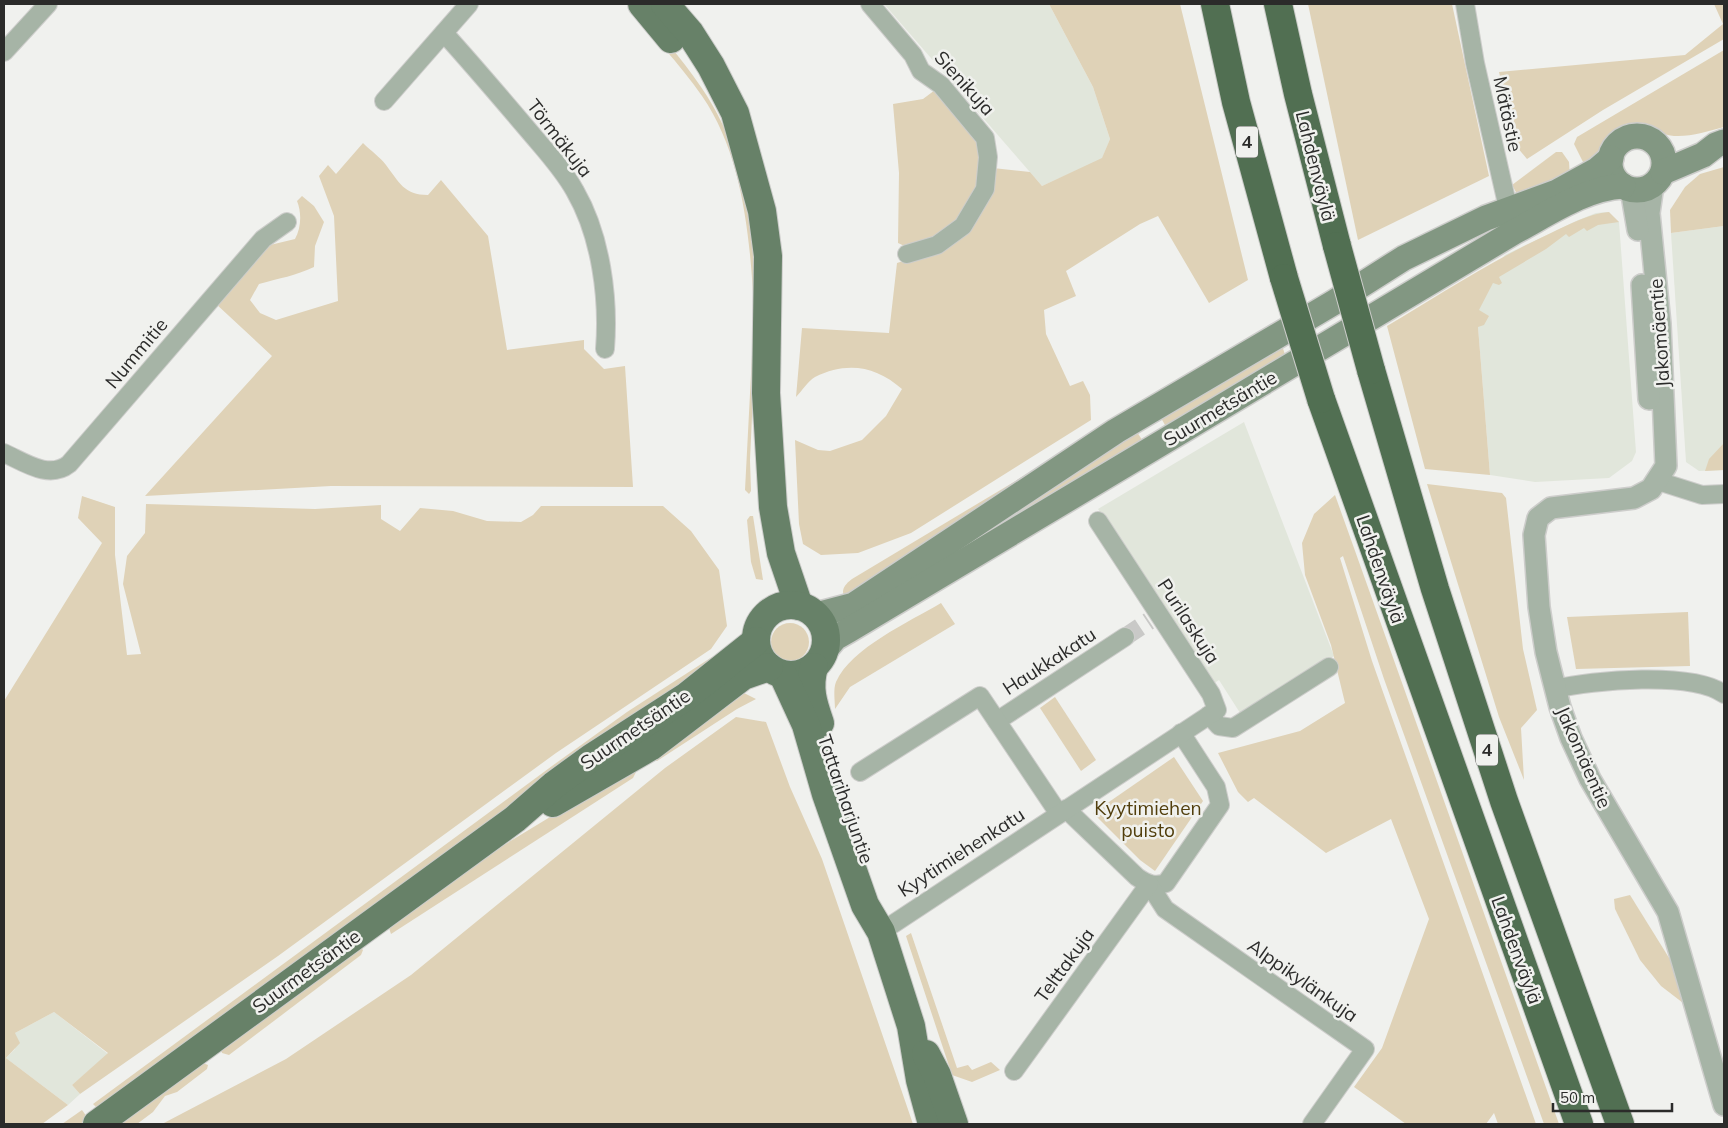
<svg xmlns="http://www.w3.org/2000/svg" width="1728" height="1128" viewBox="0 0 1728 1128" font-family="Mulish,sans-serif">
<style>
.built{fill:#e1e6db}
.green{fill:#dfd2b7}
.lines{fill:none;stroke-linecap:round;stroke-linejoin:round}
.minor-tunnel{stroke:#c9c9c7;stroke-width:18;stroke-dasharray:18 9;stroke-linecap:butt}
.minor-casing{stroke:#cdcdcb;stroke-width:20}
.tertiary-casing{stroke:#cdcdcb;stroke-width:24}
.secondary-casing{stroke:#cdcdcb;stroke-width:28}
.primary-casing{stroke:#cdcdcb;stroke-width:30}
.motorway-casing{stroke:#cdcdcb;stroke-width:30}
.minor{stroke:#a6b4a6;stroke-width:18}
.tertiary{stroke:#a6b4a6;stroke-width:21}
.secondary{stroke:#829782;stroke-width:25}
.primary{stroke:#678168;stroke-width:28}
.motorway{stroke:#516f52;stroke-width:28}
.motorway-bridge-casing{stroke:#cdcdcb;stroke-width:30;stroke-linecap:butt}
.motorway-bridge{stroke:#516f52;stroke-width:28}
.labels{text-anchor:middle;stroke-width:5;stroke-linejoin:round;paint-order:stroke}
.shield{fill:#f0f1ee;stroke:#666665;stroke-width:1}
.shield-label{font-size:18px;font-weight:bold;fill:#2b2b2a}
.street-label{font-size:19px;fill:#2b2b2a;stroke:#f0f1ee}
.park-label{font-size:19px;fill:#513e0c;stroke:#f0f1ee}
</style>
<rect width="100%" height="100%" fill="#f0f1ee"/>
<g class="built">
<polygon points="884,4 1049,4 1093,87 1110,139 1102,159 1042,186"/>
<polygon points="1608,212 1619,222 1636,452 1632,461 1609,478 1535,482 1490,475 1478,327 1466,301 1505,255 1576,221 1596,213"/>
<polygon points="1724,226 1724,470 1699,471 1686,462 1671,233"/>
<polygon points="1244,422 1334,656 1242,716 1219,680 1213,684 1098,509"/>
<polygon points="54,1012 108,1054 72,1085 80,1094 68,1105 6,1058 15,1049 15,1033"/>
</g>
<g class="green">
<path d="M626 4H634C657 31 681 57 701 87 734 134 751 198 756 255 757 273 755 291 754 309 750 238 743 155 702 96 679 63 651 34 626 4Z"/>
<path d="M1049 4H1180L1248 280 1209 303 1158 216 1140 224 1066 271 1076 296 1044 310 1046 334 1070 386 1083 381 1090 395 1091 420 911 533 858 553 821 555 803 544 799 524 795 440 818 450 830 451 862 440 886 416 902 389C876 366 847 361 815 377 808 381 802 391 796 397L802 328 889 333 897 263 940 249 993 168 1030 172 1042 186 1102 158 1110 139 1093 87Z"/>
<polygon points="1308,4 1452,4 1489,176 1358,240"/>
<polygon points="1714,4 1724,4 1724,39 1603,110 1527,159 1516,146 1499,72 1685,55 1723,24"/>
<path d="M1724 50V127C1708 131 1691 137 1674 136 1656 135 1638 115 1619 127 1603 138 1606 145 1598 159 1596 162 1590 166 1587 170L1574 144 1577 137Z"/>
<path d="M935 90C947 103 961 116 971 130 997 168 973 220 936 241 929 245 919 246 911 249L898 243 899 173 893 104 923 99Z"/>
<path d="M363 143C371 151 380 157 386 165 399 182 404 195 428 195L441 180 488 236 507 350 584 340V349L604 369 625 366 633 487 331 486 145 496 272 356 215 303 266 246 295 239C301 228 302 213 297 201L302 196 314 206 324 222 315 246 314 267C295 276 280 278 259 284L250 300 260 313 276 320 338 301 334 216 319 176 328 165 336 174Z"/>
<polygon points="1556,152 1562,152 1569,162 1570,179 1517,194 1512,185"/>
<polygon points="1724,167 1724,226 1671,233 1670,210 1685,187 1700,174"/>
<path d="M1609 212 1619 222 1598 225 1587 231 1584 228 1569 237 1566 234 1546 249 1499 277 1502 283 1499 285 1493 283 1479 310 1489 316 1484 325 1478 327 1490 475 1425 469 1387 326C1441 294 1494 259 1551 233 1570 224 1588 214 1609 212Z"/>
<polygon points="1280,339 1287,361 1169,432 1161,418"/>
<polygon points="755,351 750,460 751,491 749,494 745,490 752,355"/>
<path d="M1102 429 845 600C841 590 843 586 852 579Z"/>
<polygon points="1137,432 1146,446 857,610"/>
<polygon points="1724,443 1724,470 1705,471 1709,459"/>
<polygon points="1427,484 1502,493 1506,498 1523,649 1537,710 1521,728 1524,780 1499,717"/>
<polygon points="1335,495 1354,548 1559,1124 1544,1124 1384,679 1343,556 1340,558 1372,661 1536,1124 1498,1124 1494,1113 1486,1124 1406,1124 1354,1087 1382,1048 1429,919 1391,819 1326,853 1254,798 1248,802 1238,792 1218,753 1300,731 1345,703 1331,645 1305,575 1302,543 1314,514"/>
<polygon points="82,496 115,507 115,555 127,655 141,654 123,584 127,556 145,533 146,504 315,509 381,505 381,519 400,531 420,508 453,511 487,521 521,522 533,515 541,506 663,506 691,531 719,570 727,626 711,649 556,753 278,956 80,1094 72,1085 108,1053 54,1012 15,1033 20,1043 6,1058 68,1105 42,1124 4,1124 4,701 102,543 78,518"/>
<polygon points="750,516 753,516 763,580 756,579 751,562 747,520"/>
<path d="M941 603 955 624 850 687 835 709C835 701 833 689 836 682 851 648 909 622 941 603Z"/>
<polygon points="1688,612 1690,666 1576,669 1567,617"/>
<circle cx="790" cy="642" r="19"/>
<polygon points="712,657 718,657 97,1108 93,1104 552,766 627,712"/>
<polygon points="742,692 756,699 737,709 657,761 652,760"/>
<polygon points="1055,697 1096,760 1081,771 1040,708"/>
<polygon points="736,717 766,722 790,787 822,859 913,1124 162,1124 286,1059 411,975 665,768"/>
<polygon points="1174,757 1203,801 1155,871 1140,860 1093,813"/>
<polygon points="631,768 636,772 633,778 391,934 389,928 396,919 476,862"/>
<polygon points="1630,895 1671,961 1687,1006 1661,986 1640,960 1615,909 1614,899"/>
<polygon points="911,933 957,1068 968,1065 972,1070 991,1062 1000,1070 972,1082 952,1075 906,936"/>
<polygon points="361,948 363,950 361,955 229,1055 222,1053 220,1048"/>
<polygon points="203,1063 208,1065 207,1069 177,1092 165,1096 153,1112 137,1124 116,1124"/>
<polygon points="82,1110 87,1117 81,1124 62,1124"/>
</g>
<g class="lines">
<polyline class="minor-tunnel" points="1125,637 1149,621"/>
<g class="minor-casing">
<g id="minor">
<polyline points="870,4 913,55 921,71 941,85 985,138 988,157 985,189 963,226 937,245 907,254"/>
<polyline points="1465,4 1475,63 1511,221"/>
<path d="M444 33C473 65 501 98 529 131 545 150 563 169 575 191 601 236 609 298 605 349"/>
<polyline points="4,52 48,4"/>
<polyline points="384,101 469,4"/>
<path d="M4 453C24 462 49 480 69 464L263 239 287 222"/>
<polyline points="1658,481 1702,495 1724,494"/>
<path d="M1555 689C1593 680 1692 671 1724 694"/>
<polyline points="1209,715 1219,726 1233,728 1329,667"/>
<polyline points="997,721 1125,637"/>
<polyline points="860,772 980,696 1059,814"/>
<path d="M1066 809 1137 877C1147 884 1155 887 1166 883L1220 805 1216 787 1181 733"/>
<polyline points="1149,884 1165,909 1365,1049 1312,1124"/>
<polyline points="881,932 1217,710 1211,694 1098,521"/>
<polyline points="1014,1071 1149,884"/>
</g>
</g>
<g class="tertiary-casing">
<g id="tertiary">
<polyline points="1653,185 1649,213 1660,324 1666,466 1651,489 1634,498 1551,508 1538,518 1534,535 1539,607 1546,652 1560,707 1571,738 1590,779 1668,912 1724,1105"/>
<polyline points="1628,188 1632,195 1638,230"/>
<polyline points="1642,285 1649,399"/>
</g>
</g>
<g class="secondary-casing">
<g id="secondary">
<circle cx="1637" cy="163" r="27"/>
<polyline points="1663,172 1703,155 1716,145 1724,142"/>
<polyline points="816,615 854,605 1116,431 1333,303 1404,258 1486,218 1557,192 1597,170 1611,158"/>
<path d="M825 650 835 638 849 630 1514 232C1548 214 1585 188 1623 186"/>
</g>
</g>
<g class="primary-casing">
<g id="primary">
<polyline points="642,4 671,39"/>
<polyline points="665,4 690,33 711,66 735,113 762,211 768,256 766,393 773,507 781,553 799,606"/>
<circle cx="791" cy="640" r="35"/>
<path d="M814 667C808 688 813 703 820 723"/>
<polyline points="783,675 806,725 826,794 865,905 881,932 911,1026 920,1080 932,1124"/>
<polyline points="553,803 650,747 743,676 769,667"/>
<polyline points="926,1054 937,1075 954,1124"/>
<polyline points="97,1124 515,819 554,785 591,758 687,696 756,641"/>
</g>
</g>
<g class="motorway-casing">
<g id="motorway">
<polyline points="1215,4 1236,102 1284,278"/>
<polyline points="1278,4 1298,94 1337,246"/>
<polyline points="1371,370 1435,589 1504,801 1620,1124"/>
<polyline points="1321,399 1579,1124"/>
</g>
</g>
<use href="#minor" class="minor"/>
<use href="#tertiary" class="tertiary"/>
<use href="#secondary" class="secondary"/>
<use href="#primary" class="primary"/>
<use href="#motorway" class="motorway"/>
<g class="motorway-bridge-casing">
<g id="motorway-bridge">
<polyline points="1337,246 1371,370"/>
<polyline points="1284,278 1321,399"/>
</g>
</g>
<use href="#motorway-bridge" class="motorway-bridge"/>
</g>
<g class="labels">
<g class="shield">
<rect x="1236" y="126.5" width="22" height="31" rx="4"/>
<rect x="1476" y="734.5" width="22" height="31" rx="4"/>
</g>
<g class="shield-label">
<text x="1247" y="148">4</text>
<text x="1487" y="756">4</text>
</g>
<g class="street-label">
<text transform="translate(965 83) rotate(48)" y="7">Sienikuja</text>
<text transform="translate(1508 114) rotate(78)" y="7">Mätästie</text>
<text transform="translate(560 138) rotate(52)" y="7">Törmäkuja</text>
<text transform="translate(1316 166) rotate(76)" y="7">Lahdenväylä</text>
<text transform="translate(1659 333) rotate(-94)" y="7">Jakomäentie</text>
<text transform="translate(136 353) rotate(-50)" y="7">Nummitie</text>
<text transform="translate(1220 408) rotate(-31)" y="7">Suurmetsäntie</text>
<text transform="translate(1381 569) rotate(71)" y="7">Lahdenväylä</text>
<text transform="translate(1189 621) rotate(57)" y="7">Purilaskuja</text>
<text transform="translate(1049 661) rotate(-33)" y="7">Haukkakatu</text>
<text transform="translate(635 729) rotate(-34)" y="7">Suurmetsäntie</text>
<text transform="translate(1584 757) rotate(66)" y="7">Jakomäentie</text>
<text transform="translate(846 799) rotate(71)" y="7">Tattariharjuntie</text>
<text transform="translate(961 852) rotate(-33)" y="7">Kyytimiehenkatu</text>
<text transform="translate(1517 950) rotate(70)" y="7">Lahdenväylä</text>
<text transform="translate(1064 965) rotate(-54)" y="7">Telttakuja</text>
<text transform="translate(306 971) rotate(-36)" y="7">Suurmetsäntie</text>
<text transform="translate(1303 980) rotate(35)" y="7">Alppikylänkuja</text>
</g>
<g class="park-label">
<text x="1148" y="815">Kyytimiehen<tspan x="1148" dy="22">puisto</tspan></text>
</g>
</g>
<rect width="1728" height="1128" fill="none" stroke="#2b2b2a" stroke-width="10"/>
<path d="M1553 1103v8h119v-8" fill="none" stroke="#2b2b2a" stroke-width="2.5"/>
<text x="1560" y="1103" font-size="15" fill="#2b2b2a" stroke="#f0f1ee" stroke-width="4" paint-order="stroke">50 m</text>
</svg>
